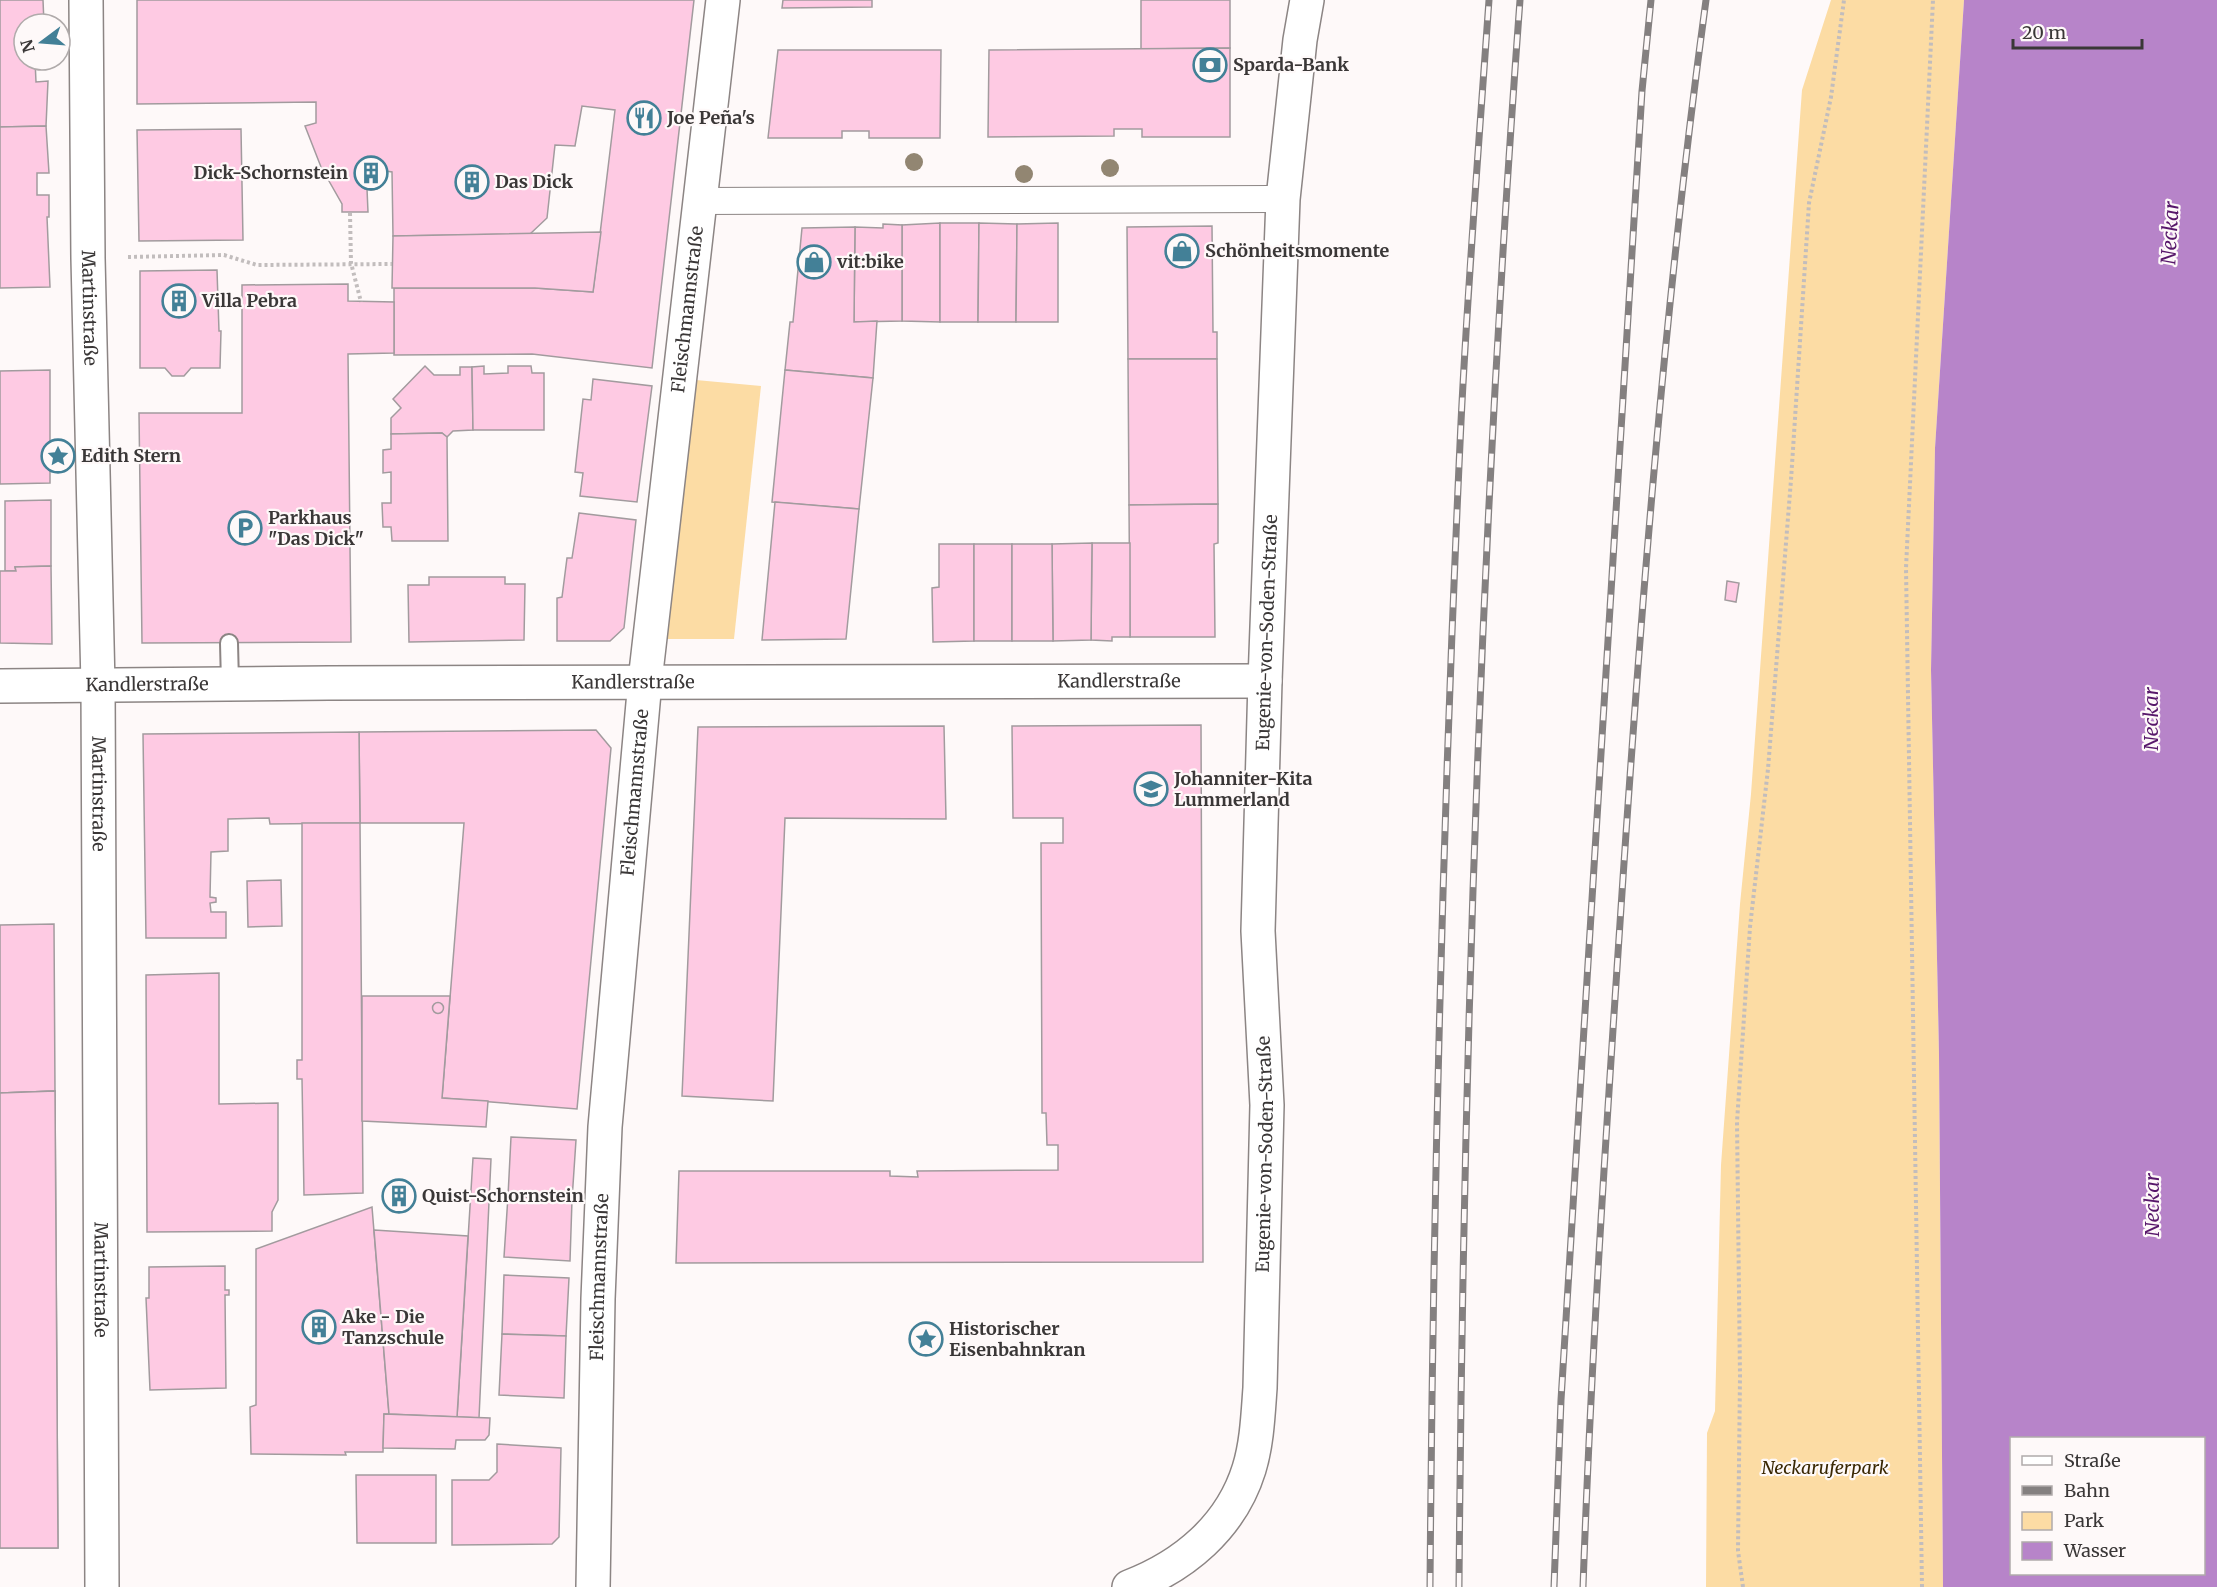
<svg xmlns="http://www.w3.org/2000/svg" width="2217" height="1587" viewBox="0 0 2217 1587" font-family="Merriweather,serif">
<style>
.green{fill:#fcdca4}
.water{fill:#b784c9;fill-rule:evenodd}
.building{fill:#fecae3;stroke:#a29b9e;stroke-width:1.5}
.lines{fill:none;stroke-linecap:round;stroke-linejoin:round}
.service-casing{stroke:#8c8584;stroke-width:20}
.pedestrian-casing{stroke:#8c8584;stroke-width:28}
.minor-casing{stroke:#8c8584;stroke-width:36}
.secondary-casing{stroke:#8c8584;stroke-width:36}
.path{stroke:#c2bdbd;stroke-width:4;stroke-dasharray:3 3;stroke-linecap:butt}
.service{stroke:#fff;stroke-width:16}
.pedestrian{stroke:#fff;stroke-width:26}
.minor{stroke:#fff;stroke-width:33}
.secondary{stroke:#fff;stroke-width:33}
.rail-casing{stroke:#848080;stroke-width:7}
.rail{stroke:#fef9f9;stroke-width:4.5;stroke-dasharray:14;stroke-linecap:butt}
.tree{fill:#928672}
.labels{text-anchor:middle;stroke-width:4.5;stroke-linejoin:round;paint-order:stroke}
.poi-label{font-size:18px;font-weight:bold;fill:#3a3737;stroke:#fef9f9;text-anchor:start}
.street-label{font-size:18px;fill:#3a3737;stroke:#fef9f9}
.park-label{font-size:18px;font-style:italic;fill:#3a2803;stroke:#fef9f9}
.water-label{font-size:20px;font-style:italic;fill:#57176a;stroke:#fef9f9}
</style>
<rect width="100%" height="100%" fill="#fef9f9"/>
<g class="green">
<polygon points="1831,0 1964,0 1935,448 1931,670 1939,1054 1943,1587 1706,1587 1707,1433 1715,1411 1721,1165 1740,904 1751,794 1802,90"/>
<polygon points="696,380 761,386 734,639 665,639"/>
</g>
<path class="water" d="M1964 0H2217V1587H1943L1939 1054 1931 670 1935 448ZM2012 1438H2204V1574H2012Z"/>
<g class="building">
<polygon points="0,0 43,0 44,24 24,24 24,60 35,60 36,82 48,81 46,126 0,127"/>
<polygon points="137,0 694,0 652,368 532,354 394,355 394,288 535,288 593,292 615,110 582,106 575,146 555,145 547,218 530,234 393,236 392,172 386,171 381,163 376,161 371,160 362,163 357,175 360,184 367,189 368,212 342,212 342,204 321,167 305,126 316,123 316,102 137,104"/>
<polygon points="783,0 872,0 872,7 782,8"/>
<polygon points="1141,0 1230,0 1230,48 1141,49"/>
<polygon points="1230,48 1230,137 1142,137 1142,129 1114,129 1114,136 988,137 989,50"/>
<polygon points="778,50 941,50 940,138 869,138 869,131 842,131 842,138 768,138"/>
<polygon points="46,126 49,173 37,173 37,195 49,195 49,217 47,217 50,287 0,288 0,127"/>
<polygon points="241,129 243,240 139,241 137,130"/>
<circle cx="371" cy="175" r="15"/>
<polygon points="940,223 940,322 902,321 902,225"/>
<polygon points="940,223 979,223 978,322 940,322"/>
<polygon points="979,223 1017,224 1016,322 978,322"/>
<polygon points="1058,223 1058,322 1016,322 1017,224"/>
<polygon points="883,224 902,225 902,321 854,322 855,227 883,228"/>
<polygon points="1212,226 1213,332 1217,332 1217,359 1128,359 1127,227"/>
<polygon points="855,227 854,322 877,321 873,378 785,370 790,322 793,322 802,228"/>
<polygon points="601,232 593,292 535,288 392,288 393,236"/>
<polygon points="217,270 219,331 221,331 220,368 191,368 184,376 172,376 165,368 140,368 140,271"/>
<polygon points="348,284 348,301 394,302 394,353 348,354 351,642 142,643 139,413 242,413 242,285"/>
<polygon points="1128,359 1217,359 1218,504 1129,505"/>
<polygon points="425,366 434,375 460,375 460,367 472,367 473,430 453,431 447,437 442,433 391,434 391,418 401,408 393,399"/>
<polygon points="484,366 484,374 508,373 508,366 531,366 532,373 544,373 544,430 473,430 472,367"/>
<polygon points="50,370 50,483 0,484 0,371"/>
<polygon points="785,370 873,378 859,509 772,502"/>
<polygon points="593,379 652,386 637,502 580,496 583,473 575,472 583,399 591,400"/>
<polygon points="442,433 447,437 448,541 392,541 391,527 383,527 382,503 391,503 391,472 383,473 383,450 391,449 391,434"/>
<polygon points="51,500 51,566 15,567 16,571 5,571 5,501"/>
<polygon points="775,502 859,509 846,639 762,640"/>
<polygon points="1218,504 1218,543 1214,544 1215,637 1130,637 1129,505"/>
<polygon points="579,513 636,520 624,628 610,641 557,641 557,598 562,597 567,558 572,558"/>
<polygon points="1092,543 1130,543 1130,637 1112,637 1112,641 1091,640"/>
<polygon points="1092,543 1091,640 1053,641 1052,544"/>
<polygon points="939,544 974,544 974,641 933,642 932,588 939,587"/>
<rect x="974" y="544" width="38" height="97"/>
<polygon points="1012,544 1052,544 1053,641 1012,641"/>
<polygon points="51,566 52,644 0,643 0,571 16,571 15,567"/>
<polygon points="429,577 505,577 505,584 525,584 524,640 409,642 408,585 429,585"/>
<polygon points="1727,581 1739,583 1736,602 1725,600"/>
<polygon points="1201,725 1203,1262 676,1263 679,1171 890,1171 890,1176 918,1177 917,1171 1058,1170 1058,1145 1047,1145 1046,1113 1042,1113 1041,843 1063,843 1063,818 1013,818 1012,726"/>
<polygon points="944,726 946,819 785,818 773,1101 682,1096 698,727"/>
<polygon points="596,730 611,748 577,1109 442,1098 464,823 360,823 359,732"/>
<polygon points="359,732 360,823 270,824 269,818 228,819 228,851 211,852 210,897 216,898 216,902 210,903 211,912 226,912 226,938 146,938 143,734"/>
<polygon points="302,823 360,823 363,1193 304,1195 302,1079 297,1079 297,1060 302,1060"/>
<polygon points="281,880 282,926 248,927 247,881"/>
<polygon points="54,924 55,1091 0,1093 0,925"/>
<polygon points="219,973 219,1104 278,1103 278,1200 272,1212 272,1231 147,1232 146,975"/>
<polygon points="362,996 450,996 442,1098 488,1101 486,1127 362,1121"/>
<circle cx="438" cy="1008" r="5.5"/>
<polygon points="55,1091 58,1548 0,1548 0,1093"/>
<polygon points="55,1091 58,1548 0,1548 0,1093"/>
<polygon points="511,1137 576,1140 572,1200 508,1196"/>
<polygon points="473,1158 491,1159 479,1418 457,1417"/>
<circle cx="399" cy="1195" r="13"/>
<polygon points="508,1196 572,1200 570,1261 504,1257"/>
<polygon points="372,1207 389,1414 384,1414 383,1452 345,1452 346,1455 251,1454 250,1407 256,1405 256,1249"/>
<polygon points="374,1230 468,1236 457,1417 389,1414"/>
<polygon points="225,1266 225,1290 229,1290 229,1295 225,1295 226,1388 150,1390 146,1298 149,1298 149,1267"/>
<polygon points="504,1275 569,1278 566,1336 502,1334"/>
<polygon points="502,1334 566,1336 564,1398 499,1395"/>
<polygon points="384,1414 490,1418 489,1435 485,1440 456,1440 455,1449 383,1448"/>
<polygon points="497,1444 561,1448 559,1537 552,1544 452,1545 452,1480 489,1480 497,1472"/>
<polygon points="356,1475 436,1475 436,1543 357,1543"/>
</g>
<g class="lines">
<g class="service-casing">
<polyline id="service" points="229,643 230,683"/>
</g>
<g class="pedestrian-casing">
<polyline id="pedestrian" points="700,201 1283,199"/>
</g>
<g class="minor-casing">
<g id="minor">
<path id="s1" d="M86 0 88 258 98 685 102 1587"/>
<path id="s2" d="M0 686 329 683 1265 681"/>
<path id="s3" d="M593 1587 598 1299 605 1127 645 681 723 0"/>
</g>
</g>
<g class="secondary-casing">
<g id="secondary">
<path id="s4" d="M1129 1587C1184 1566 1231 1527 1249 1469 1257 1443 1258 1415 1260 1388L1267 1105 1258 931 1265 681 1283 199 1300 40 1307 0"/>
</g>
</g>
<g class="path">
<polyline points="350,213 351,263 361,302"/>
<polyline points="128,257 224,255 257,265 392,264"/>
<polyline points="1743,1587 1738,1551 1740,1377 1737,1122 1750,927 1768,769 1791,480 1809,203 1831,97 1844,0"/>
<polyline points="1922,1587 1906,568 1933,0"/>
</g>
<use href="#service" class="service"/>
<use href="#pedestrian" class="pedestrian"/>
<use href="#minor" class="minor"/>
<use href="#secondary" class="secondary"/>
<g class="rail-casing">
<g id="rail">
<path d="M1430 1587C1433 1199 1443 810 1461 422 1468 281 1479 141 1489 0"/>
<path d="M1459 1587C1463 1058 1481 528 1520 0"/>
<polyline points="1554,1587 1561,1400 1642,91 1651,0"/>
<path d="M1583 1587C1591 1360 1606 1134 1621 908 1641 605 1665 301 1706 0"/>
</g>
</g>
<use href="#rail" class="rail"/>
</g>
<g class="tree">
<circle cx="914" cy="162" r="9"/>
<circle cx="1110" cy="168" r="9"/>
<circle cx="1024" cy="174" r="9"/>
</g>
<defs>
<g id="bank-ring" transform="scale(1.725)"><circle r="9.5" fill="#fef9f9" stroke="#438097" stroke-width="1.5"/><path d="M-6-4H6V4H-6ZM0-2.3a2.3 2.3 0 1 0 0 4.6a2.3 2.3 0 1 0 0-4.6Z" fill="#438097"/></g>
<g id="restaurant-ring" transform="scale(1.725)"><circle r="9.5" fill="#fef9f9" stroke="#438097" stroke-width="1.5"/><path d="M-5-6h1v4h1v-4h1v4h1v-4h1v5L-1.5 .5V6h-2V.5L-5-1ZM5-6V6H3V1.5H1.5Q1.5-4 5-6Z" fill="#438097"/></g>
<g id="building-ring" transform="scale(1.725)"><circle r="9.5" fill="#fef9f9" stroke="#438097" stroke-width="1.5"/><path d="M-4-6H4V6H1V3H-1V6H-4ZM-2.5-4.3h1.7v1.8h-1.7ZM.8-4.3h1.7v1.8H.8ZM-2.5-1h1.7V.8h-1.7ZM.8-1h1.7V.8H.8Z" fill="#438097"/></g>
<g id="shop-ring" transform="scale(1.725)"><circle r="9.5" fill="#fef9f9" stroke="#438097" stroke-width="1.5"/><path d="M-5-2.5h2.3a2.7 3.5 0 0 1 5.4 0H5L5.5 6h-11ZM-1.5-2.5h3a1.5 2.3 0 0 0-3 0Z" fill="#438097"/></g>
<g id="sight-ring" transform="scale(1.725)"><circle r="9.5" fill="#fef9f9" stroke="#438097" stroke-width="1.5"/><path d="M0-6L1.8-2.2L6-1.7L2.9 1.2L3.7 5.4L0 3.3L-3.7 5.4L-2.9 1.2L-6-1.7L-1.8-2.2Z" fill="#438097"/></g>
<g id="parking-ring" transform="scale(1.725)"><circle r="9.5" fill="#fef9f9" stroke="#438097" stroke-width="1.5"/><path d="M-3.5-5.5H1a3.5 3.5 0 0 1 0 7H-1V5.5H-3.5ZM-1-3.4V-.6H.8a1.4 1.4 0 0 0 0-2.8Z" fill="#438097"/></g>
<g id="school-ring" transform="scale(1.725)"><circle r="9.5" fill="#fef9f9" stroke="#438097" stroke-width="1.5"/><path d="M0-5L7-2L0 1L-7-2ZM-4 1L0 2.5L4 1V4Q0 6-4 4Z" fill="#438097"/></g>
</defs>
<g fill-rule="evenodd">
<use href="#bank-ring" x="1210" y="65"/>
<use href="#restaurant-ring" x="644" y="118"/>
<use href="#building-ring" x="371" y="173"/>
<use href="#building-ring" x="472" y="182"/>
<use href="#shop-ring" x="1182" y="251"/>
<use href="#shop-ring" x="814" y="262"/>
<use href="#building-ring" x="179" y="301"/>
<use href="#sight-ring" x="58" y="456"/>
<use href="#parking-ring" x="245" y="528"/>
<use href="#school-ring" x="1151" y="789"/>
<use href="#building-ring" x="399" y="1196"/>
<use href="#building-ring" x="319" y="1327"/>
<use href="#sight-ring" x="926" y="1339"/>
</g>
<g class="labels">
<g class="poi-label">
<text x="1233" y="71">Sparda-Bank</text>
<text x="667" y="124">Joe Peña's</text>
<text x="348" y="179" text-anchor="end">Dick-Schornstein</text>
<text x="495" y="188">Das Dick</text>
<text x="1205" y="257">Schönheitsmomente</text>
<text x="837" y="268">vit:bike</text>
<text x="202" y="307">Villa Pebra</text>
<text x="81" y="462">Edith Stern</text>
<text x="268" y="524">Parkhaus<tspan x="268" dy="21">"Das Dick"</tspan></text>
<text x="1174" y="785">Johanniter-Kita<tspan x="1174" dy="21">Lummerland</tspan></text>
<text x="422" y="1202">Quist-Schornstein</text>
<text x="342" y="1323">Ake - Die<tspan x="342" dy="21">Tanzschule</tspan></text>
<text x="949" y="1335">Historischer<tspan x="949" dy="21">Eisenbahnkran</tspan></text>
</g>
<g class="street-label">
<text dy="6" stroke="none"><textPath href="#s1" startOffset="308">Martinstraße</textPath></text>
<text dy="6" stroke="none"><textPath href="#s3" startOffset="1282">Fleischmannstraße</textPath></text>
<text dy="6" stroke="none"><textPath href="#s4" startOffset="1012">Eugenie-von-Soden-Straße</textPath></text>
<text dy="6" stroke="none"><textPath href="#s2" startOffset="633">Kandlerstraße</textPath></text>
<text dy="6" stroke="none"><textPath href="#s2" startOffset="1119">Kandlerstraße</textPath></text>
<text dy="6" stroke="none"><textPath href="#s2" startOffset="147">Kandlerstraße</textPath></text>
<text dy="6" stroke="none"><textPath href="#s3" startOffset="796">Fleischmannstraße</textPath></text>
<text dy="6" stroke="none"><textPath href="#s1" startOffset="794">Martinstraße</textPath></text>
<text dy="6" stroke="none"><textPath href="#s4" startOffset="490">Eugenie-von-Soden-Straße</textPath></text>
<text dy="6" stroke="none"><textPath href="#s3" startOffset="310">Fleischmannstraße</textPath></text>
<text dy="6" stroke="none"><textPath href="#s1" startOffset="1280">Martinstraße</textPath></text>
</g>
<g class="park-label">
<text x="1825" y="1474">Neckaruferpark</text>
</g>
<g class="water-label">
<text transform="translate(2170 233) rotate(-87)" y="7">Neckar</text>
<text transform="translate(2151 719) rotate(-90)" y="7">Neckar</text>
<text transform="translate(2152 1205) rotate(-90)" y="7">Neckar</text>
</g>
</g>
<rect x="2010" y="1437" width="195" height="138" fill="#fef9f9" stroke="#b0abab" stroke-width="1.5"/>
<rect x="2022" y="1456" width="30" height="9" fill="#ffffff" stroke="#b0abab" stroke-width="1.5"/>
<text x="2064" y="1467" font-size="18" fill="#3a3737">Straße</text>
<rect x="2022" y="1486" width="30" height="9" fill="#848080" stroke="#b0abab" stroke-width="1.5"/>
<text x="2064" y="1497" font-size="18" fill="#3a3737">Bahn</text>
<rect x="2022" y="1512" width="30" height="18" fill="#fcdca4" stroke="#b0abab" stroke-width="1.5"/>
<text x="2064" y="1527" font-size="18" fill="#3a3737">Park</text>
<rect x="2022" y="1542" width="30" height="18" fill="#b784c9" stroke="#b0abab" stroke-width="1.5"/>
<text x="2064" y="1557" font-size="18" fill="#3a3737">Wasser</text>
<g transform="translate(42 42) rotate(254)"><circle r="28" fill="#fef9f9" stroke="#b0abab" stroke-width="1.5"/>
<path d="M0-4.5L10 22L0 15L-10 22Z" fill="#438097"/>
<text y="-9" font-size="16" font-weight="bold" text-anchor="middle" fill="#3a3737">N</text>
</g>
<path d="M2013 39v9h129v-9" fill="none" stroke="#3a3737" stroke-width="3"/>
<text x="2022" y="39" font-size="18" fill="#3a3737" stroke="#fef9f9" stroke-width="4.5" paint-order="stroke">20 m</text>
</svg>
